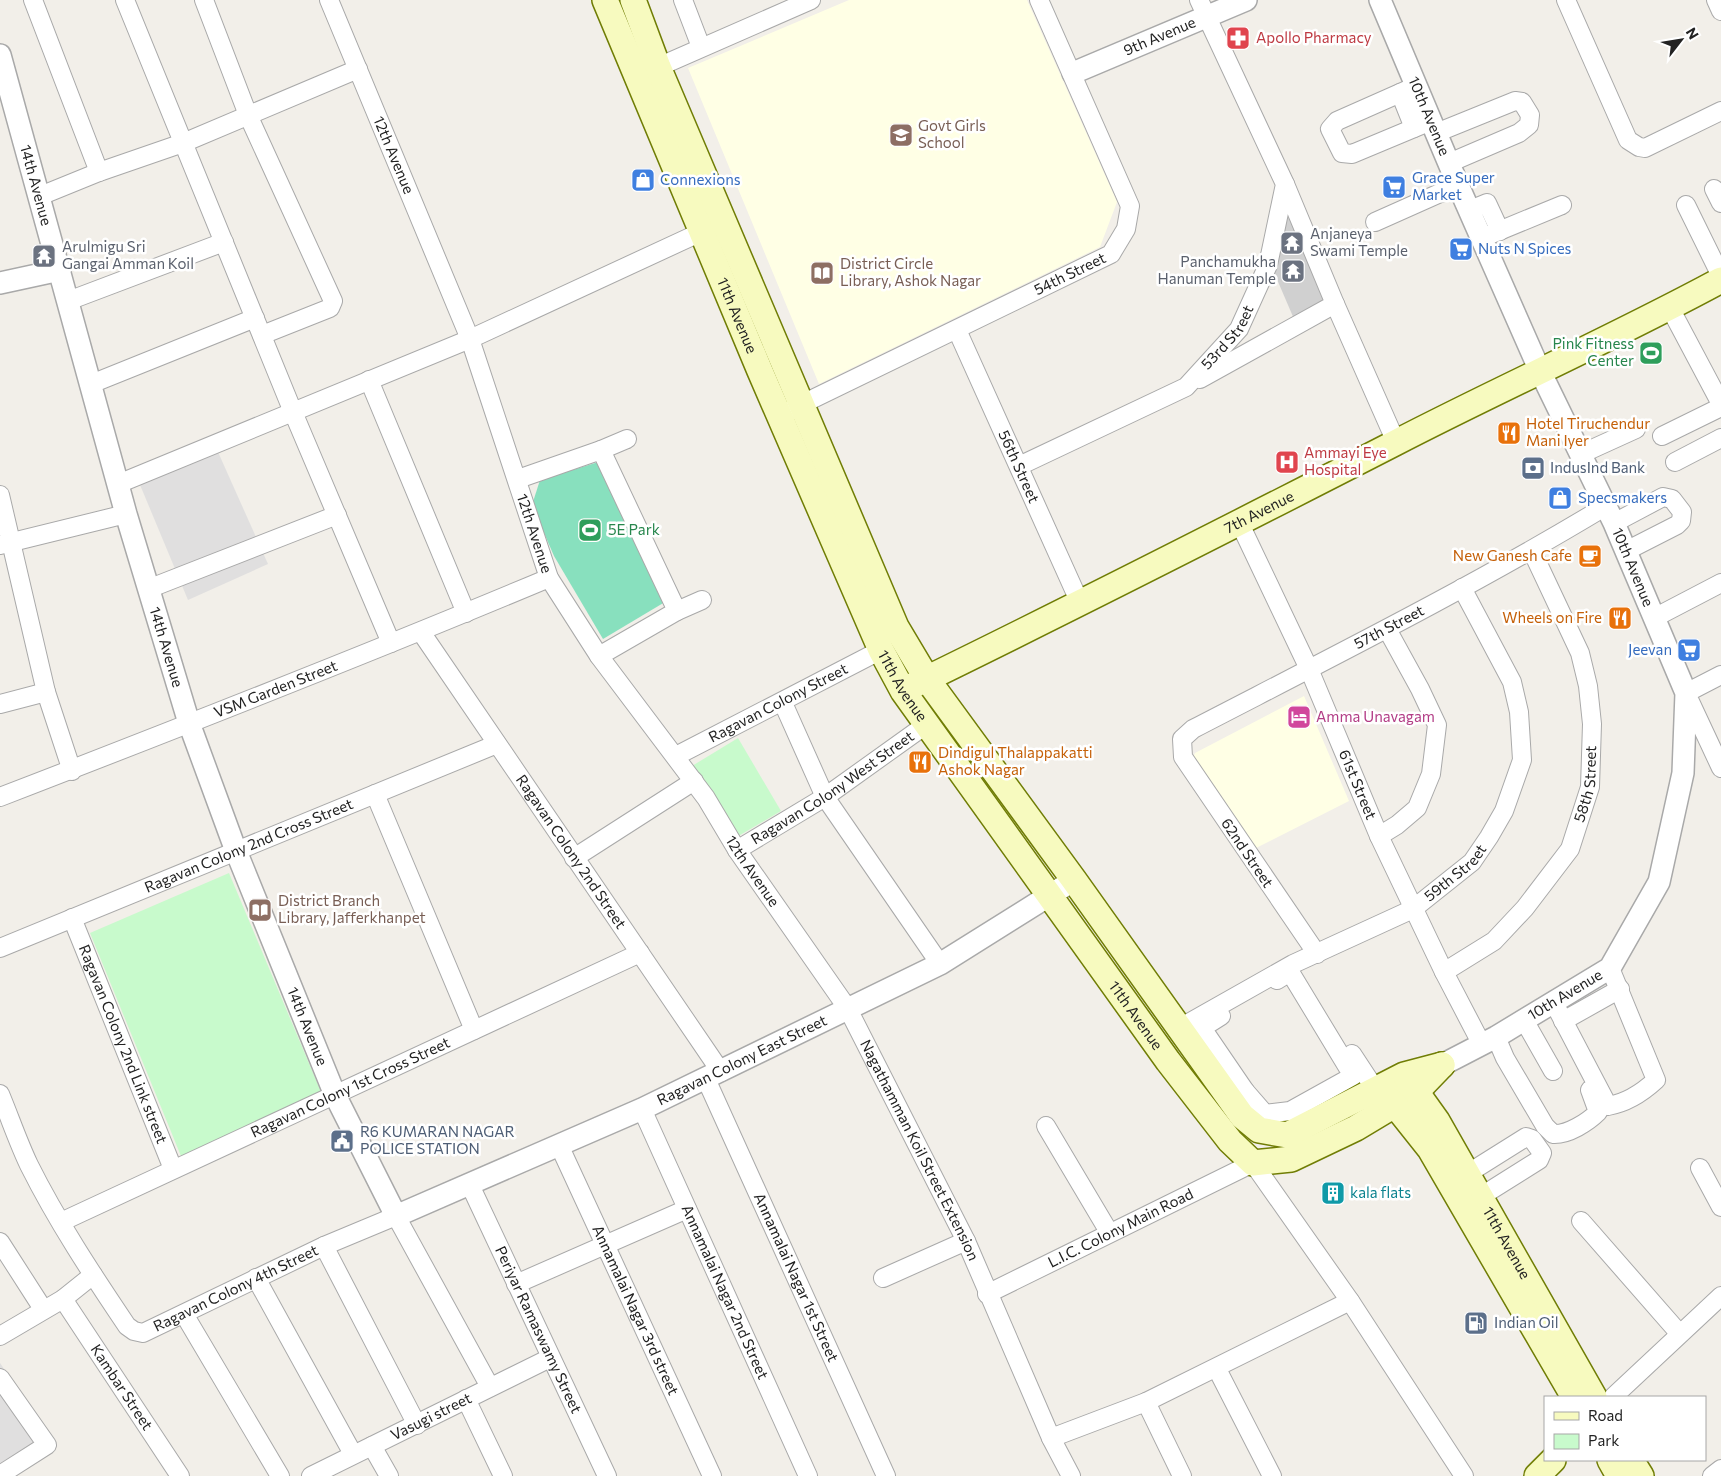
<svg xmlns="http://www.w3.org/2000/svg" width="1721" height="1476" viewBox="0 0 1721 1476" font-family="Commissioner,sans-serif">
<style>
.residential{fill:#e0dfdf}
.education{fill:#ffffe5}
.religious{fill:#d0d0d0}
.park{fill:#c8facc}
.pitch{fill:#88e0be}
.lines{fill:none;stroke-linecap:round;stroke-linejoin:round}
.minor-casing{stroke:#a9a9a9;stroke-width:20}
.tertiary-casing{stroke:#a9a9a9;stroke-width:24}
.secondary-casing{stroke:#707d05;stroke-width:28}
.minor{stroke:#fff;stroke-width:18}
.tertiary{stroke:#fff;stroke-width:21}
.secondary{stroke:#f7fabf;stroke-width:25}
.labels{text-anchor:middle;stroke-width:5;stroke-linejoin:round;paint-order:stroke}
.street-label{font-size:15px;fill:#222;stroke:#fff}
.health-label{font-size:15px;fill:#be3a42;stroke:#fff;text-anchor:start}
.education-label{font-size:15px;fill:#785e54;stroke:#fff;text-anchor:start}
.shop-label{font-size:15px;fill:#366cbe;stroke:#fff;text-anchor:start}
.worship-label{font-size:15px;fill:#5b616d;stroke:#fff;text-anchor:start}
.leisure-label{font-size:15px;fill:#27864d;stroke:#fff;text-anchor:end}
.food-label{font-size:15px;fill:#c56008;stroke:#fff;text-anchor:start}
.service-label{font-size:15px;fill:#4e5e75;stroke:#fff;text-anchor:start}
.hotel-label{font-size:15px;fill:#b23c85;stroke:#fff;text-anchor:start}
.culture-label{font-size:15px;fill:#0d838f;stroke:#fff;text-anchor:start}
</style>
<rect width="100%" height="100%" fill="#f2efe9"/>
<g class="residential">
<polygon points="218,452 268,564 188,600 138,480"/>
<polygon points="0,1363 55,1444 0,1476"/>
</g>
<g class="education">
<polygon points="849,0 1027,0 1117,202 1100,247 819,384 688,68"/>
<polygon points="1304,696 1349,801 1252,850 1191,762 1195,753"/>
</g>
<polygon class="religious" points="1283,210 1291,210 1326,300 1294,319 1273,270"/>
<g class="park">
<polygon points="738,738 781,811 735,838 692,766"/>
<polygon points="229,873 324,1099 183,1161 90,933"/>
</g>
<polygon class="pitch" points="605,460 670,599 603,639 554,556 532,505 540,480"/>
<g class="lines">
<g class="minor-casing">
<g id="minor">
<polyline points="33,0 99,172"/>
<polyline points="125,0 293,412 391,643"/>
<polyline points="204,0 248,115 333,301 330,308 262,335"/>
<path id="s1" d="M329 0 470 339 549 578 599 656 706 798 737 850 848 1009 966 1241 1051 1438 1071 1476"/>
<polyline points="683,0 701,47"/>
<polyline points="1566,0 1628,140 1639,147 1645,148 1721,111"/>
<polyline points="1716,0 1721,11"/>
<polyline points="649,71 811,0"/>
<polyline points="1416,86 1337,121 1330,129 1342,153 1352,154 1431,121"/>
<polyline points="1400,93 1414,128"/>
<polyline points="1436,133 1515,101 1522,102 1530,115 1529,125 1519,133 1449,163"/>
<polyline points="1714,189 1721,203"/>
<polyline points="40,196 99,172 183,143 358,69"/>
<polyline points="1686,205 1721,276"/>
<polyline points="1470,210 1487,203 1500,231"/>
<polyline points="1375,222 1458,185"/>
<polyline points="1482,238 1562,205"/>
<polyline points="68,301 224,242"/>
<polyline points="1335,304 1396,442"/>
<polyline points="1670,308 1721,404"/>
<path id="s2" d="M957 330 1080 603"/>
<polyline points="1200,379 1335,304 1285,184"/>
<polyline points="369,380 466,613"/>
<polyline points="91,384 255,318"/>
<path id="s3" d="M792 409 1111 254 1126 229 1130 206 1039 0"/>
<polyline points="1662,436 1721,407"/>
<polyline points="601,450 627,439"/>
<polyline points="1581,454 1636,429"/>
<polyline points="1675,462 1721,438"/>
<path id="s4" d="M1019 466 1186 387 1239 329 1268 265 1285 184 1199 0"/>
<polyline points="518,479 601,450 677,611 599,656"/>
<polyline points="118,484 470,339 712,227"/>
<polyline points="0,495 46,692 72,771"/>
<polyline points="1614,523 1663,497 1672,499 1682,512 1681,521 1677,525 1626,551"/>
<path id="s5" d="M1240 524 1309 669 1379 836 1444 972 1481 1043"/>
<polyline points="0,545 126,514"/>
<polyline points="148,589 337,515"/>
<polyline points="677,611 702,600"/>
<polyline points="1654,618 1721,583"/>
<path id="s6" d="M421 632 721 1072"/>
<polyline points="1721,675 1686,693 1721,768"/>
<polyline points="783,703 825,797 940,964"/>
<polyline points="0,704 46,692"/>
<path id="s7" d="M676 756 881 650"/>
<polyline points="375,794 474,1030"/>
<path id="s8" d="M0 797C184 726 368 654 549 578"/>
<polyline points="1379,836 1397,825 1417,808 1431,774 1437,725 1420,689 1387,629"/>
<path id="s9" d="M737 850 825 797 927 724"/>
<polyline points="574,858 694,781"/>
<path id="s10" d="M72 918 173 1169"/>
<path id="s11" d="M0 948 497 744"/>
<path id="s12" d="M1317 954 1183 757 1182 739 1193 729C1332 657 1472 587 1606 506"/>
<path id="s13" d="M1444 972 1494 941 1525 908 1570 849 1590 787 1592 724 1588 686 1580 653 1532 551"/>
<path d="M1554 1003 1608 1106C1626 1103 1643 1092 1656 1080L1610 968"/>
<polyline points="1221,1016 1202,1028 1245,1091"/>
<polyline points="1524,1020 1553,1071"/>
<polyline points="1563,1021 1620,989"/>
<path id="s14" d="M1178 1029 1293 964 1413 909 1472 862 1489 837 1504 811 1522 760 1519 712 1512 682 1462 588"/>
<path d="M1496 1037 1505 1058 1545 1126 1553 1134C1568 1135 1588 1122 1598 1112L1590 1090"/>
<polyline points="1352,1054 1375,1089"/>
<path id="s15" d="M706 1079 886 1476"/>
<path id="s16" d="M0 1094C10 1118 18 1142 29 1165 57 1221 92 1274 127 1326L134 1331 143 1333 324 1246 396 1216 490 1387"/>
<polyline points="1230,1100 1245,1091 1265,1114 1290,1111 1353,1076 1290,972 1277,980"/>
<path id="s17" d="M642 1109 808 1476"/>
<polyline points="1046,1126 1109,1232"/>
<path id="s18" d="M559 1145 712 1476"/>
<polyline points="1700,1168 1721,1207"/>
<polyline points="1467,1174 1526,1137 1532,1139 1542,1153 1539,1160 1480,1197"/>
<path id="s19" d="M470 1185 607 1476"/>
<polyline points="1581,1221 1679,1333"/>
<path id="s20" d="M61 1222 640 953"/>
<polyline points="0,1242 43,1309"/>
<polyline points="324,1246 417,1425"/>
<polyline points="256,1278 353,1454"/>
<polyline points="883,1278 966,1241"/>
<polyline points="516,1284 687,1209"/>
<path id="s21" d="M987 1294 1253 1163 1350 1301 1464 1476"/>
<path id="s22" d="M63 1299 180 1476"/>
<polyline points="184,1314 280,1476"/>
<polyline points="0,1336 63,1299 93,1275"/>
<polyline points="1217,1369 1272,1476"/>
<polyline points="0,1378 47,1445 0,1475"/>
<polyline points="1613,1397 1721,1296"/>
<polyline points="466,1399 503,1476"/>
<polyline points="1146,1402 1182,1476"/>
<polyline points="1051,1438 1146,1402 1350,1301"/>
<polyline points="372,1446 389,1476"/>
<path id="s23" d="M311 1476 550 1358"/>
<polyline points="1712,1476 1721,1469"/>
</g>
</g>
<g class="tertiary-casing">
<g id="tertiary">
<path id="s24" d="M1380 0 1458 185 1540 371 1614 523 1686 693 1683 773 1659 882 1610 968 1496 1037 1442 1065"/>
<path id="s25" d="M0 55 126 514 189 723 236 851 335 1095 396 1216 642 1109 940 964 1074 880"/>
<path id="s26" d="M1073 73 1246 0"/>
<polyline points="0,283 60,270"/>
</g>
</g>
<g class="secondary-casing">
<g id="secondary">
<path id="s27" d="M605 0 760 371 881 650 903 691 1168 1061 1230 1141 1253 1163 1291 1159 1356 1128 1416 1092 1442 1065"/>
<polyline points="633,0 658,67 896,627 927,679 1074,880 1242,1116 1259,1130 1287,1135 1404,1075 1442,1065"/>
<path id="s28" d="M912 686C1074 607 1235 525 1395 443 1503 387 1614 338 1721 280"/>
<path id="s29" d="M1407 1079 1437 1121 1594 1397"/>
<polyline points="1382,1095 1395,1105 1430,1149 1574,1397"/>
<polyline points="1610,1460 1619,1476"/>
<polyline points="1631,1460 1641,1476"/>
<polyline points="1537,1476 1553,1460"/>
</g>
</g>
<use href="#minor" class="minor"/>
<use href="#tertiary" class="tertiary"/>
<use href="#secondary" class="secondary"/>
</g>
<defs>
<g id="pharmacy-square" transform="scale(1.25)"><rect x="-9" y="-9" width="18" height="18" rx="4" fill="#e0444e" stroke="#fff"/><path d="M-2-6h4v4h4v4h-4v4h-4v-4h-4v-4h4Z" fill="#fff"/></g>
<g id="school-square" transform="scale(1.25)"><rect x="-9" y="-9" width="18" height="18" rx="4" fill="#8d6e63" stroke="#fff"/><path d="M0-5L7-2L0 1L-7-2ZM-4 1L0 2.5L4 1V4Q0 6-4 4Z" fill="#fff"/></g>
<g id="shop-square" transform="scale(1.25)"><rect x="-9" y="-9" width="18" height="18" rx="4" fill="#3f7fe0" stroke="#fff"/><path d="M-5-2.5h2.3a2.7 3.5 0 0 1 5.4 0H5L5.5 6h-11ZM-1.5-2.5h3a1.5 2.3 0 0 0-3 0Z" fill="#fff"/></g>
<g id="supermarket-square" transform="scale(1.25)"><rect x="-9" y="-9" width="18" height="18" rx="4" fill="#3f7fe0" stroke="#fff"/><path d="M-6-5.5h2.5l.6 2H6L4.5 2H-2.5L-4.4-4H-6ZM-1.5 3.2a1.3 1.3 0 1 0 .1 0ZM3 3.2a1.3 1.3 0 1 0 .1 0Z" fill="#fff"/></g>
<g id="temple-square" transform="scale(1.25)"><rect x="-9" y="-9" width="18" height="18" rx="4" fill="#6b7280" stroke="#fff"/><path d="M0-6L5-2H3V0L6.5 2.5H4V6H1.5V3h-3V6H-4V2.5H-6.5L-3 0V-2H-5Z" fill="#fff"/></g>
<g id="library-square" transform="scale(1.25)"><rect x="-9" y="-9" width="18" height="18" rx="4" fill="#8d6e63" stroke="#fff"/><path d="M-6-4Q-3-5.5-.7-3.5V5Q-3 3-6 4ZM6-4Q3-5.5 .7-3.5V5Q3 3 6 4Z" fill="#fff"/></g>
<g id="stadium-square" transform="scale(1.25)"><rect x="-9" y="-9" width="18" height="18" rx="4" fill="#2e9e5b" stroke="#fff"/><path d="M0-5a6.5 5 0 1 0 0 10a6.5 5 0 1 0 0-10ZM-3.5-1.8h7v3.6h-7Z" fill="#fff"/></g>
<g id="restaurant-square" transform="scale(1.25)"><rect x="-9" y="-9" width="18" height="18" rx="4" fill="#e8710a" stroke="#fff"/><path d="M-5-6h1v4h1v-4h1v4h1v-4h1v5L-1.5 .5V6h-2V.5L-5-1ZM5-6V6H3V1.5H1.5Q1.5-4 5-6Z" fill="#fff"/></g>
<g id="hospital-square" transform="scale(1.25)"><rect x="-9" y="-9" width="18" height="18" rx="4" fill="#e0444e" stroke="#fff"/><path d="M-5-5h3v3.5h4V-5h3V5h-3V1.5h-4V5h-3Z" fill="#fff"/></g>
<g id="bank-square" transform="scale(1.25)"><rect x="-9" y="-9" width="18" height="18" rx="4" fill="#5c6f8a" stroke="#fff"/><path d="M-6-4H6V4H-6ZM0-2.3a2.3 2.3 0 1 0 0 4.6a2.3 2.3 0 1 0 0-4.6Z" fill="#fff"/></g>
<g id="cafe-square" transform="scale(1.25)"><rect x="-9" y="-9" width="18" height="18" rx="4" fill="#e8710a" stroke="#fff"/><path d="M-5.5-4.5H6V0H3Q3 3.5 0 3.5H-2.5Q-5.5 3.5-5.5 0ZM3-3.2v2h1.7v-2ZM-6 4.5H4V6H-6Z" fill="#fff"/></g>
<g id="hotel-square" transform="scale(1.25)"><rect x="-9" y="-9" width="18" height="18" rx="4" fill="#d1479c" stroke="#fff"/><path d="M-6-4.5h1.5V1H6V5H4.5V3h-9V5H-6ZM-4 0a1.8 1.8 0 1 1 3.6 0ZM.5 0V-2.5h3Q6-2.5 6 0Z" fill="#fff"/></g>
<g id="civic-square" transform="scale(1.25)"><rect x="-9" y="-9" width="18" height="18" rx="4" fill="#5c6f8a" stroke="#fff"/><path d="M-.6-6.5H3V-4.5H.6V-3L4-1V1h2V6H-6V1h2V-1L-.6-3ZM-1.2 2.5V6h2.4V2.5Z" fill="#fff"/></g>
<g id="building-square" transform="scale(1.25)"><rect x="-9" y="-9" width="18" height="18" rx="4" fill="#0f9aa8" stroke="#fff"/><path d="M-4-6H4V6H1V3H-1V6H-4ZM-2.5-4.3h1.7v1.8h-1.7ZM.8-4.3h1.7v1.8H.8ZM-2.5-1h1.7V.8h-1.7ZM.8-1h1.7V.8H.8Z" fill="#fff"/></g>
<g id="fuel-square" transform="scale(1.25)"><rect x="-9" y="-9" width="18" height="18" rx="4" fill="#5c6f8a" stroke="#fff"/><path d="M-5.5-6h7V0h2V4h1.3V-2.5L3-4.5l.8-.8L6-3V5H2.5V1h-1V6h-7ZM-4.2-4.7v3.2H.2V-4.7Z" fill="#fff"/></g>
</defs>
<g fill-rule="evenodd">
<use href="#pharmacy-square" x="1238" y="38"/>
<use href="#school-square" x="901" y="135"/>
<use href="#shop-square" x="643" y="180"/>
<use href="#supermarket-square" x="1394" y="187"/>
<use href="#temple-square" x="1292" y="243"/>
<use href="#supermarket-square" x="1461" y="249"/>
<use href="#temple-square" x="44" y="256"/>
<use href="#temple-square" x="1293" y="271"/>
<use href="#library-square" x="822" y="273"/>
<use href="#stadium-square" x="1651" y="353"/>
<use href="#restaurant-square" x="1509" y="433"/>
<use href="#hospital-square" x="1287" y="462"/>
<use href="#bank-square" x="1533" y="468"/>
<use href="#shop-square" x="1560" y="498"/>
<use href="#stadium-square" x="590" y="530"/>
<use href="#cafe-square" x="1590" y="556"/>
<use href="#restaurant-square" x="1620" y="618"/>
<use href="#supermarket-square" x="1689" y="650"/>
<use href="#hotel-square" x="1299" y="717"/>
<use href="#restaurant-square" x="920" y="762"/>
<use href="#library-square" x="260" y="910"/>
<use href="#civic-square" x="342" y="1141"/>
<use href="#building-square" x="1333" y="1193"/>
<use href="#fuel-square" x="1476" y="1323"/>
</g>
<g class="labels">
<g class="street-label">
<text dy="5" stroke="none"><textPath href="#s26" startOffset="94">9th Avenue</textPath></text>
<text dy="5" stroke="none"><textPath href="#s24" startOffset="126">10th Avenue</textPath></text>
<text dy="5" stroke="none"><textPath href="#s1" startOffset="168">12th Avenue</textPath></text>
<text dy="5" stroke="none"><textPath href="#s25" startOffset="135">14th Avenue</textPath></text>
<text dy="5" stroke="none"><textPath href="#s3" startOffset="309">54th Street</textPath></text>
<text dy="5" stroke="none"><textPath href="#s27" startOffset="342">11th Avenue</textPath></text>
<text dy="5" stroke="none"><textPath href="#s4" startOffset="250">53rd Street</textPath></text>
<text dy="5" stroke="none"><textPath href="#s2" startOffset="150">56th Street</textPath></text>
<text dy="5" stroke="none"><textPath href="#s28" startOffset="388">7th Avenue</textPath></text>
<text dy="5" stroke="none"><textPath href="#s1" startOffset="572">12th Avenue</textPath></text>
<text dy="5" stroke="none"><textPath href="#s24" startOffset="621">10th Avenue</textPath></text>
<text dy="5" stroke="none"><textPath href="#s12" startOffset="492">57th Street</textPath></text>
<text dy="5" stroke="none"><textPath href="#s25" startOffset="615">14th Avenue</textPath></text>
<text dy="5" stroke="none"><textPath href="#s27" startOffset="748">11th Avenue</textPath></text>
<text dy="5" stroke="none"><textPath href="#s8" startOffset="296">VSM Garden Street</textPath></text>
<text dy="5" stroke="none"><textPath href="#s7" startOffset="115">Ragavan Colony Street</textPath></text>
<text dy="5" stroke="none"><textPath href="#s13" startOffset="246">58th Street</textPath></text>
<text dy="5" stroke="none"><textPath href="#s5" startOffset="286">61st Street</textPath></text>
<text dy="5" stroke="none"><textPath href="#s9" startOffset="114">Ragavan Colony West Street</textPath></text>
<text dy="5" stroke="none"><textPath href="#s11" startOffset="269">Ragavan Colony 2nd Cross Street</textPath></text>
<text dy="5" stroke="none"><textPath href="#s6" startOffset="266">Ragavan Colony 2nd Street</textPath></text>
<text transform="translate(1247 853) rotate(56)" y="5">62nd Street</text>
<text dy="5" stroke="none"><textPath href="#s1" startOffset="976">12th Avenue</textPath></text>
<text dy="5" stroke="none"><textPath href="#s14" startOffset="320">59th Street</textPath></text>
<text transform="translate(1565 995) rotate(-31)" y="5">10th Avenue</text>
<text dy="5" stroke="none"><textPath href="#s27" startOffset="1152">11th Avenue</textPath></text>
<text dy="5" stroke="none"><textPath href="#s25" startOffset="1020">14th Avenue</textPath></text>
<text dy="5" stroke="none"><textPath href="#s10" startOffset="136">Ragavan Colony 2nd Link street</textPath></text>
<text dy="5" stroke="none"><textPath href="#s25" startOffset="1609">Ragavan Colony East Street</textPath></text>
<text dy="5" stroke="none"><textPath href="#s20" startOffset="319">Ragavan Colony 1st Cross Street</textPath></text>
<text dy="5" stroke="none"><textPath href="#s1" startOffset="1302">Nagathamman Koil Street Extension</textPath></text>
<text dy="5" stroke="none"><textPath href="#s21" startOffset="149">L.I.C. Colony Main Road</textPath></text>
<text dy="5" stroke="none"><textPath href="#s29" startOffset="192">11th Avenue</textPath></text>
<text dy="5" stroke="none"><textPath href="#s15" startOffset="218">Annamalai Nagar 1st Street</textPath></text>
<text dy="5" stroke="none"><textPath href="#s16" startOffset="386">Ragavan Colony 4th Street</textPath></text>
<text dy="5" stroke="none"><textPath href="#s17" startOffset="201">Annamalai Nagar 2nd Street</textPath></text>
<text dy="5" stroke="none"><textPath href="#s18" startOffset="182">Annamalai Nagar 3rd street</textPath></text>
<text dy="5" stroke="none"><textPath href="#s19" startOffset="160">Periyar Ramaswamy Street</textPath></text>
<text dy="5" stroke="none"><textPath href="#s22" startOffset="106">Kambar Street</textPath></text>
<text dy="5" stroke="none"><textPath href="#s23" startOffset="134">Vasugi street</textPath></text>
</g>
<g class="health-label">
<text x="1256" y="43">Apollo Pharmacy</text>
<text x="1304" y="458">Ammayi Eye<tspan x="1304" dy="17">Hospital</tspan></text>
</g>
<g class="education-label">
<text x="918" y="131">Govt Girls<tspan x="918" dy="17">School</tspan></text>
<text x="840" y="269">District Circle<tspan x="840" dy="17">Library, Ashok Nagar</tspan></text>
<text x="278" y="906">District Branch<tspan x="278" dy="17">Library, Jafferkhanpet</tspan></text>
</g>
<g class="shop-label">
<text x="1412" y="183">Grace Super<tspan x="1412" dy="17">Market</tspan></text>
<text x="660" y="185">Connexions</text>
<text x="1478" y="254">Nuts N Spices</text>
<text x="1578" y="503">Specsmakers</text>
<text x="1672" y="655" text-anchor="end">Jeevan</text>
</g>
<g class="worship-label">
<text x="1310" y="239">Anjaneya<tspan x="1310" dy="17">Swami Temple</tspan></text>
<text x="62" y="252">Arulmigu Sri<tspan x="62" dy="17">Gangai Amman Koil</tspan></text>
<text x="1276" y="267" text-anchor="end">Panchamukha<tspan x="1276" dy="17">Hanuman Temple</tspan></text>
</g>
<g class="leisure-label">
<text x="1634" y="349">Pink Fitness<tspan x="1634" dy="17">Center</tspan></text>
<text x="608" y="535" text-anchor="start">5E Park</text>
</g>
<g class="food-label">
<text x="1526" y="429">Hotel Tiruchendur<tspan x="1526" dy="17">Mani Iyer</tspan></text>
<text x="1572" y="561" text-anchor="end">New Ganesh Cafe</text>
<text x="1602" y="623" text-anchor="end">Wheels on Fire</text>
<text x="938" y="758">Dindigul Thalappakatti<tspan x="938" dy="17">Ashok Nagar</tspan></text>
</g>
<g class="service-label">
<text x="1550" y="473">IndusInd Bank</text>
<text x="360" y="1137">R6 KUMARAN NAGAR<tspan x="360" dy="17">POLICE STATION</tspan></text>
<text x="1494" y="1328">Indian Oil</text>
</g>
<g class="hotel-label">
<text x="1316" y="722">Amma Unavagam</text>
</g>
<g class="culture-label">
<text x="1350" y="1198">kala flats</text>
</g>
</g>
<rect x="1544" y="1396" width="162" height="65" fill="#ffffff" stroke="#a7a7a7"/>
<rect x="1554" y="1412" width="25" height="8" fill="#f7fabf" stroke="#a7a7a7"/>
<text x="1588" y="1421" font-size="15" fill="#222222">Road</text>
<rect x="1554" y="1434" width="25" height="15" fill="#c8facc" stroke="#a7a7a7"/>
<text x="1588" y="1446" font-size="15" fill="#222222">Park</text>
<g transform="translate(1681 40) rotate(59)" stroke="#ffffff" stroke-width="4" paint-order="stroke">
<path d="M0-4L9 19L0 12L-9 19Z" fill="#222222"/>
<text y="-8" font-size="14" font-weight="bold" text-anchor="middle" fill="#222222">N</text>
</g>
</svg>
